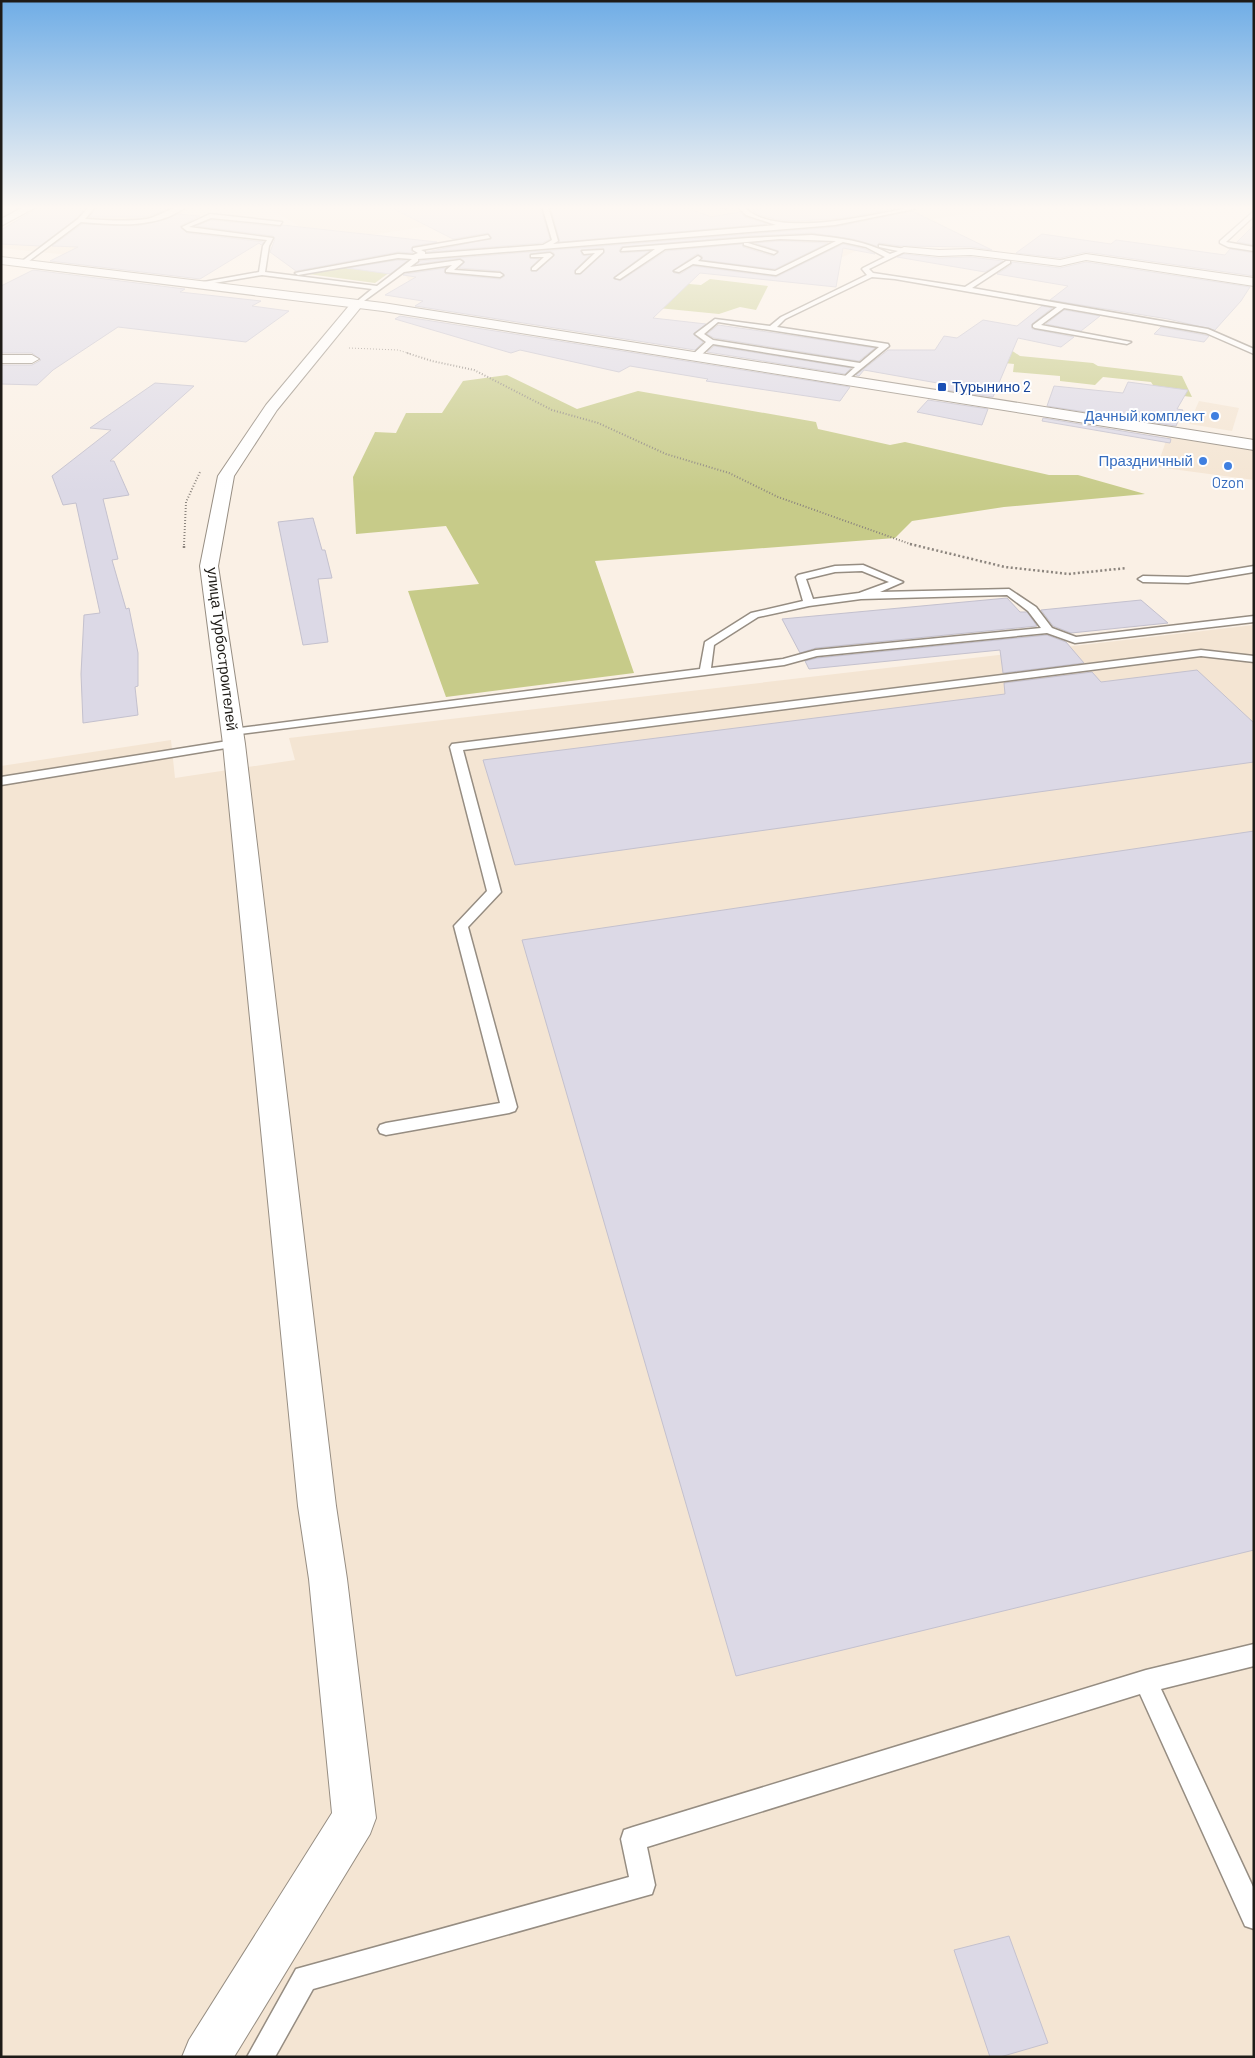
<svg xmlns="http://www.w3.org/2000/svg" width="1255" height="2058" viewBox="0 0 1255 2058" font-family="Barlow,sans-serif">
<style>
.built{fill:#f4e5d3}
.green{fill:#c7cb89}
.building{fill:#dcd9e6;stroke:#c4c1ce;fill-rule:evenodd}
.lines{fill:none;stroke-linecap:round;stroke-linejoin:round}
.service-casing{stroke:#968d82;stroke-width:3}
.minor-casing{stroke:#968d82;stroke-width:2}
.primary-casing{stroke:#968d82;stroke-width:2}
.path-far2{stroke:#8c857e;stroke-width:1;stroke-dasharray:1 2;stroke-linecap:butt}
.path-far1{stroke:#8c857e;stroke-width:2;stroke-dasharray:1 2;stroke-linecap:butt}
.path{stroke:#8c857e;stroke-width:2.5;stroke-dasharray:2 2.5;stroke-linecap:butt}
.service{fill:#fff;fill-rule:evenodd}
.minor{fill:#fff;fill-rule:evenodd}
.primary{fill:#fff;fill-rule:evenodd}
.transit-dot{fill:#1a4fb4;stroke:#fff;stroke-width:2}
.shop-dot{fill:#3f7fe0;stroke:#fff;stroke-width:2}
.labels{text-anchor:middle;stroke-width:4;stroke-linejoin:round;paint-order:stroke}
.far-transit-label{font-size:15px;fill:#164399;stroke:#fff;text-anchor:start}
.far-shop-label{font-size:15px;fill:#366cbe;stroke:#fff;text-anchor:end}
.far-street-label{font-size:15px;fill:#1e1b17;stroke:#fff}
</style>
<rect width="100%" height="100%" fill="#faf0e5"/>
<g class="built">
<polygon points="41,206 194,206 161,228 68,255 1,248 1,230"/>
<polygon points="266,206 1015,206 933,219 947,228 889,239 865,247 786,282 697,272 636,283 499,289 409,281 406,276 435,258 558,247 494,216 325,242"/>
<polygon points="1199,401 1239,408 1232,431 1189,424"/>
<polygon points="1168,435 1254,450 1254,480 1157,467"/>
<polygon points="1254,625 1254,2057 1,2057 1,766 171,740 175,778 295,760 289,738"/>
</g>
<g class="green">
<polygon points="384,260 400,260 401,264 375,283 308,274"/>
<polygon points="710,279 768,286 756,310 740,307 719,314 658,308 644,280 701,285"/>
<polygon points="1005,346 1020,356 1093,363 1098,366 1182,376 1192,397 1158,393 1151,382 1103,377 1095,385 1060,381 1060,376 1013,372 1014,364 974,360"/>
<polygon points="507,375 577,409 638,391 816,422 818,429 890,445 905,442 1049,475 1078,475 1145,494 1004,507 912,521 895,538 595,561 634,673 446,697 408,591 479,584 446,526 356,534 353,477 375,432 396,433 406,413 442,413 463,381"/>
</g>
<g class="building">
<polygon points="41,206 88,206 77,218 40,246 1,244 1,230"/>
<polygon points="98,206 175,206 147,217 89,217"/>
<polygon points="388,206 540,206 550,239 542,243 427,252 492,238 488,233 453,239"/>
<polygon points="550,206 682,206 711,217 740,212 745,217 767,224 560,242"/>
<polygon points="784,206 896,206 898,208 844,218 799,221 778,220 760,215 751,210"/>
<path d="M912 211 992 250 971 247 901 246 879 243 877 246 853 239 812 233 748 236 621 247 619 251 621 253 649 251 613 278 620 281 666 251 742 244 743 247 773 256 779 251 755 243 780 241 828 243 775 269 702 260V256L697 254 672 271 674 273 680 274 693 266 776 277 843 244 865 249 875 254 843 248 836 287 700 273 653 318 706 324 693 334 703 342 695 350 415 306 423 301 385 295 416 277 403 275 405 274 446 268 444 272 446 274 500 279 505 276 500 271 459 268 465 262 460 258 417 264 420 261 835 227ZM603 248 604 253 581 274H575V270L590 255H582L581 250ZM550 251 554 253V256L537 271H531V267L539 259 530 258V254Z"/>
<polygon points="178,214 200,216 180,226 187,233 264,242 261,245 259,243 200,279 50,261 78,247 52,246 82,224 136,226 164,220"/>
<polygon points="211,220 280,227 282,225 437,242 413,246 411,250 413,253 398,252 296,271 270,252 275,239 273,236 196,226"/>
<polygon points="1254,225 1254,245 1237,242"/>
<polygon points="1042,234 1111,244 1116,240 1225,255 1230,249 1254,253 1254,276 1086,252 1060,258 1016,253"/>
<polygon points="904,254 939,258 971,257 1003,261 985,272 897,257"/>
<polygon points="398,260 407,261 390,274 347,268"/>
<polygon points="1012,262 1060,268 1086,262 1250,287 1241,301 1215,330 1168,319 1050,300 1068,286 997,274 1011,265"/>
<polygon points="33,270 185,289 180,292 261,301 252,306 289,311 246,342 118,327 53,370 37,385 1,384 1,365 32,365 41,360 32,353 1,353 1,286"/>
<polygon points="1042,306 1052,308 1032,324 1032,329 1074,337 1061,347 1018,338 993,397 939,389 943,384 864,370 859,376 856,375 888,350 935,350 944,336 957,338 983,320 1017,326"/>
<polygon points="1064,310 1100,316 1081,331 1046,324"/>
<polygon points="400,316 850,387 840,401 706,381 708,379 630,366 619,372 520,350 511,353 395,319"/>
<polygon points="718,325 782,334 875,348 859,361 714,338 707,334"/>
<polygon points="1161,327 1205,335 1209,336 1204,342 1154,334"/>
<polygon points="714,346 851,368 845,374 707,352"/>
<polygon points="1128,382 1188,390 1177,409 1183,410 1176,426 1047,406 1054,386 1123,393"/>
<polygon points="155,383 194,386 110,461 114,461 129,495 103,499 118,559 112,560 126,609 129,608 138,653 138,686 135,687 138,715 83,723 81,674 84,615 100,613 76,503 63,505 52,476 111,430 90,428"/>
<polygon points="928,400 988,409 982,425 917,412"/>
<polygon points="1043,418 1171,439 1170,443 1042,421"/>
<polygon points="313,518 322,550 325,550 332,578 318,579 328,642 303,645 278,522"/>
<polygon points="1007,598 1020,612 1027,612 1037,626 816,648 800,653 782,619"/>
<polygon points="1141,600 1168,623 1071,633 1053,626 1041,610"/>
<polygon points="1047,635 1066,642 1084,663 1003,673 1000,650 809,669 805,661 817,658"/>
<polygon points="1197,670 1254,723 1254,762 515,865 483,760 1005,694 1004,683 1092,672 1101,682"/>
<polygon points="1254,831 1254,1550 736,1676 522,940"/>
<polygon points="1009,1936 1048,2043 1000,2057 990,2057 954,1950"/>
</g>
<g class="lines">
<g class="service-casing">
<g id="service">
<path d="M90 206H96L85 219C105 220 126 222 147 219 160 216 174 205 187 206 158 229 116 225 81 222L25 264H21V262L78 219Z"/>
<path d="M542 206H548L558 241 553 244 776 225 746 215 739 208 741 206H747L745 208C776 238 865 216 904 209L898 206H906L914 209 835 225 418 259V261L410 267 460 260 463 262 454 270 500 273 503 275 500 277 446 272V270L452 265 404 272 357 306 355 305V303L372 289 262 275 196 286 195 285 198 283 259 272 263 246 267 240 187 231 182 227 210 214 282 222 280 225 211 218 189 227 273 238 269 246 265 272 377 286 412 259 398 258 298 275 295 273 398 254 413 255 418 253 413 250V248L488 235 490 238 421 250 425 252V254L543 245 552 240Z"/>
<polygon points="715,206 728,206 725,208"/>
<polygon points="1254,211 1254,216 1226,242 1254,247 1254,251 1228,247 1220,243 1220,241"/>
<path d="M812 235C841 238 865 241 890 254L898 251 879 247V245L906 249V251L869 269 873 273 965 287 1006 261H1010V263L972 288 1208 329 1254 349V354L1206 333 1064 308 1041 325 1131 342 1127 344 1035 328 1033 327V325L1057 307 895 279 872 277 785 319 777 327 888 344 889 346 846 381 842 379 855 367 713 344 698 358 691 356 706 342 695 334 715 319 770 326 781 317 867 275 862 269 863 268 885 257 866 247 843 242 776 275 693 264 679 272 674 271 698 256 701 258 698 261 775 271 836 241 780 239 665 249 620 279 615 278 655 249 621 251 623 248 748 238ZM718 322 879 347 860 363 713 340 704 334Z"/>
<polygon points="744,243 748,243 777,252 774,254 744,245"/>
<polygon points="603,250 603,252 580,273 576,273 576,271 595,253 584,254 582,251"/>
<polygon points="550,253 553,255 552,256 536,270 532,270 532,268 544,257 531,257 531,255"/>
<path d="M863 565 903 582 880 592 1009 589 1036 607 1052 628 1076 637 1254 616V622L1075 643 1047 633 817 656 784 665 232 735 226 732 232 729 700 669 705 642 751 613 803 601 796 577 798 575 835 566ZM862 571 889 582 859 593 813 599 806 579 835 572ZM1007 595 1028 611 1041 628 816 650 783 659 711 668 714 645 758 617 809 606 861 599Z"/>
<polygon points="1254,566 1254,572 1188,583 1143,582 1138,579 1143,576 1188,577"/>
<polygon points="1201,650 1254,656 1254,662 1201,656 463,750 501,892 468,927 517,1107 515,1111 509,1113 386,1135 380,1133 378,1129 380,1125 386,1123 500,1103 454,926 487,891 450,747 452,744"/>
<polygon points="234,740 240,744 238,746 1,785 1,777"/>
<polygon points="1254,1644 1254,1666 1161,1689 1254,1889 1254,1929 1245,1926 1140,1694 647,1847 655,1885 652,1894 313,1989 275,2057 247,2057 296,1969 629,1877 621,1839 624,1830 633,1827 1146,1670"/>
</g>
</g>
<g class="minor-casing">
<g id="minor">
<polygon points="25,206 38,206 1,226 1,219"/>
<polygon points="904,247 939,250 971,249 1060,260 1086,254 1254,278 1254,286 1086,260 1060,266 971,255 939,256 900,252 898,250"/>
<polygon points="357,300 363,304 361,307 277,410 234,476 218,566 245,744 336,1506 347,1579 376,1818 370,1834 234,2057 182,2057 189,2040 332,1813 309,1579 298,1506 223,744 200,566 218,476 266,405 353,301"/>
<polygon points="1,355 32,355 39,359 32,363 1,363"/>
</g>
</g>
<g class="primary-casing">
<polygon id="primary" points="1,257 383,303 1254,440 1254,450 383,311 1,264"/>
</g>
<polyline class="path-far2" points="349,348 398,350 411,354"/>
<g class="path-far1">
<polyline points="407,353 432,361 474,370 552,410 598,423 666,454 729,473 778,497 913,545"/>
<polyline points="184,545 186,502 200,472"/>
</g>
<g class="path">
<polyline points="910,544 1005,567 1068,574 1127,568"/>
<polyline points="184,548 184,544"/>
</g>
<use href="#service" class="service"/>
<use href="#minor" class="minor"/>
<use href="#primary" class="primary"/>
</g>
<linearGradient id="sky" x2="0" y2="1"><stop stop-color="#6fade6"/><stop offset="0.42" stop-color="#fdf8f3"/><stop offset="1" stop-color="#fdf8f3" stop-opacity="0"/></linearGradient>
<rect width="1255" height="494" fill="url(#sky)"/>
<rect class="transit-dot" x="937" y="382" width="10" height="10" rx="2.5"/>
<g class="shop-dot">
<circle cx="1215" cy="416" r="5"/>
<circle cx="1203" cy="461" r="5"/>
<circle cx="1228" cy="466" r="5"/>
</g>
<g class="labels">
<g class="far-transit-label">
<text x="952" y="392">Турынино 2</text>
</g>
<g class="far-shop-label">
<text x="1205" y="421">Дачный комплект</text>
<text x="1193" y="466">Праздничный</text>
<text x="1228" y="488" text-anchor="middle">Ozon</text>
</g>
<g class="far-street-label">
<text transform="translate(222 649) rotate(83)" y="5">улица Турбостроителей</text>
</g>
</g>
<rect width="1255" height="2058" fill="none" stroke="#1e1b17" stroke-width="5"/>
</svg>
